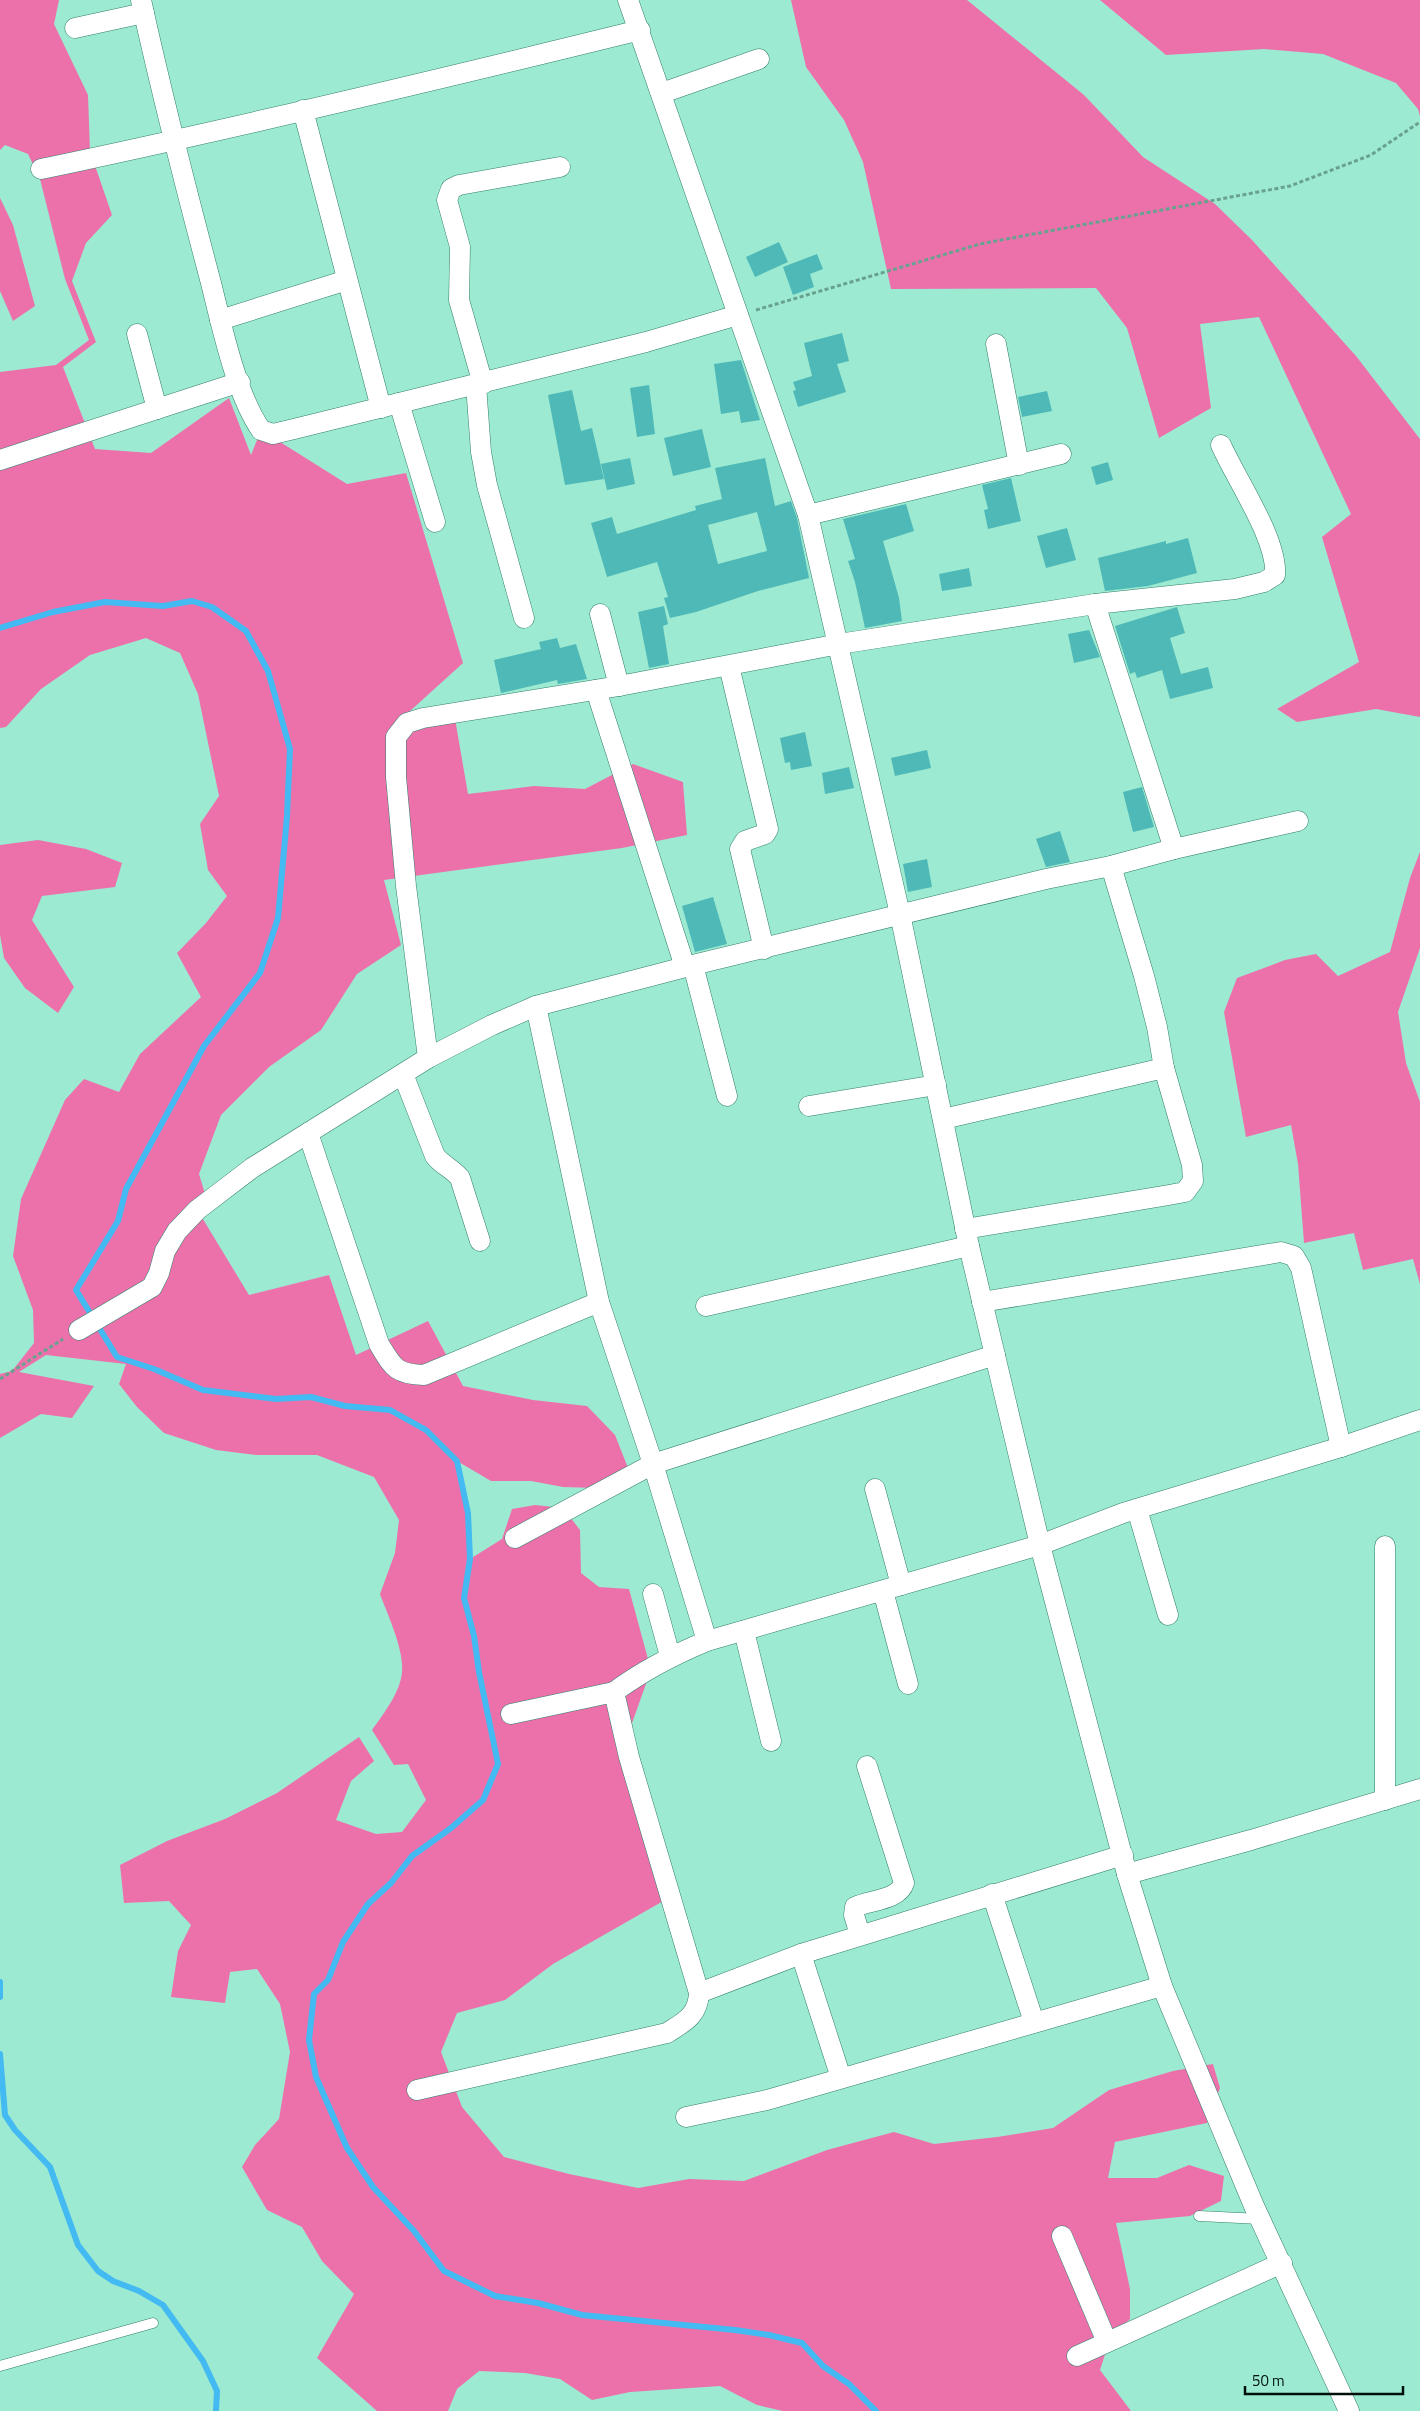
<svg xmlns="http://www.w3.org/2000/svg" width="1420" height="2411" viewBox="0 0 1420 2411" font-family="'Titillium Web',sans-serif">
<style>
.forest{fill:#ec71ab}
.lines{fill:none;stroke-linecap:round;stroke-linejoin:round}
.stream{stroke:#43baf1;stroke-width:6}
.building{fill:#4eb9b6;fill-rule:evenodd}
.service-casing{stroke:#317f6a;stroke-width:11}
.minor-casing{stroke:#317f6a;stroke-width:21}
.path{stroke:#68a18f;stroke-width:3;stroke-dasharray:4 2.5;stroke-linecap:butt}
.service{stroke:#fff;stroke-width:10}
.minor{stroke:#fff;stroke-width:20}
</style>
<rect width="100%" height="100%" fill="#9dead2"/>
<g class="forest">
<path d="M0 0H59L54 24 88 95 90 151 112 215 86 243 72 281 96 342 63 367 95 449 151 453 229 398 251 455 261 430 347 484 406 473 463 663 388 731 454 713 468 794 534 786 585 789 633 764 683 782 687 835 622 848 384 880 401 945 357 974 321 1030 269 1067 221 1115 199 1174 209 1207 198 1211 249 1295 329 1275 356 1355 428 1321 463 1386 533 1400 587 1406 615 1435 634 1483 595 1488 563 1487 531 1481H491L457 1461 468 1513 470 1559 502 1539 512 1509 535 1505 563 1508 580 1530 581 1573 599 1587 629 1589 651 1670 632 1723 637 1786 665 1900 553 1964 505 2000 457 2013 441 2052 462 2107 504 2157 569 2174 638 2188 689 2179 744 2181 827 2150 894 2132 934 2144 997 2137 1053 2128 1109 2090 1173 2071 1213 2064 1220 2088 1207 2123 1115 2142 1108 2178H1157L1189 2165 1224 2176 1221 2201 1190 2216 1116 2223 1130 2289V2319L1110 2339 1100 2370 1131 2411H783L757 2405 720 2386 630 2392 592 2400 560 2379 525 2373 479 2371 457 2389 448 2411H377L317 2358 354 2294 322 2261 302 2227 267 2210 242 2167 255 2145 279 2119 290 2052 280 2004 257 1969 230 1972 225 2003 171 1997 178 1951 191 1925 169 1901 124 1903 120 1865 167 1841 225 1819 277 1793 359 1737 374 1761 351 1781 336 1820 376 1834 402 1832 426 1800 408 1764 394 1765 372 1730C383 1715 401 1691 402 1672 404 1649 388 1616 380 1594L395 1553 399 1520 374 1477 317 1455H256L216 1450 164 1433 137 1407 119 1384 126 1364 46 1355 19 1372 94 1386 72 1418 41 1414 0 1438V1374L12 1371 34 1343 33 1310 13 1256 21 1199 65 1100 84 1079 119 1092 140 1054 201 997 177 953 206 923 227 896 208 870 200 824 219 796 198 694 180 653 146 638 90 655 41 689 6 727 0 728V372L56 365 89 340 65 279 40 179 28 154 5 145 0 150Z"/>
<polygon points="791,0 967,0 1084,95 1143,157 1215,204 1252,240 1356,356 1420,439 1420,717 1376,709 1297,722 1277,709 1359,662 1322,537 1351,514 1259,317 1200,324 1211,408 1159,438 1127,328 1096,288 891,289 863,162 844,120 806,67"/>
<polygon points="1100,0 1420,0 1420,116 1418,109 1396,83 1323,54 1264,49 1166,55"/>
<polygon points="0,198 13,225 35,306 13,321 0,291"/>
<polygon points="38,840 86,849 122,863 115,887 42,896 32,920 74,987 58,1013 25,988 4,958 0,935 0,845"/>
<polygon points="1420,852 1420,948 1398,1012 1406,1063 1420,1102 1420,1284 1413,1259 1363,1270 1354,1233 1304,1243 1298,1164 1291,1125 1246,1137 1224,1012 1237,978 1285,960 1316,954 1338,976 1390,952 1410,878"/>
</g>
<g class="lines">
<g class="stream">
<polyline points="0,628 53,612 105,602 163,606 192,601 212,607 246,631 268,671 290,749 287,816 278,918 260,973 204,1046 126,1189 118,1221 76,1290 117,1357 154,1369 203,1390 276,1399 311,1397 345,1406 390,1410 426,1430 457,1461 468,1513 470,1559 464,1598 474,1636 479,1672 498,1764 483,1800 451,1828 412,1856 391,1883 368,1904 343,1942 328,1980 314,1994 309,2040 316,2077 347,2148 373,2187 414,2231 444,2271 495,2296 538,2303 582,2315 735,2330 769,2335 802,2343 823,2366 849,2384 876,2411"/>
<polyline points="0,1982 0,1997"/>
<polyline points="0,2054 5,2115 15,2130 50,2167 78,2245 98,2271 113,2281 139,2291 163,2305 203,2361 217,2391 216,2411"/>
</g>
</g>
<g class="building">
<polygon points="779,242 788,262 755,277 746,257"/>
<polygon points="817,254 823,269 810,274 814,287 793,295 783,267"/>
<polygon points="842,333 849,361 837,364 846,392 798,407 793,391 796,390 793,382 812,376 804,343"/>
<polygon points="741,360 760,420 741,423 739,411 721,414 714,364"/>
<polygon points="649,385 655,434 637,437 630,388"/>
<polygon points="572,390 581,431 592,428 604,479 565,485 548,395"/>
<polygon points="1047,391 1052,411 1022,417 1018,397"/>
<polygon points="702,429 711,467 673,476 664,438"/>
<polygon points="630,458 635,484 607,490 601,464"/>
<path d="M765 458 775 506 791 501 797 518 809 578 758 591 696 612 670 618 664 598 668 597 657 562 607 577 591 523 612 517 617 534 696 510 695 506 722 499 715 468ZM757 512 767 551 718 564 708 525Z"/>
<polygon points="1108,462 1113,480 1096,485 1091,467"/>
<polygon points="1011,478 1021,521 988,529 984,510 988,509 982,485"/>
<polygon points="906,504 914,531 883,541 899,598 902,621 865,628 855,582 848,561 855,559 843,519"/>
<polygon points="1067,528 1076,560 1046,568 1037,536"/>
<polygon points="1188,538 1197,573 1148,586 1105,591 1098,558 1166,541 1166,544"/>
<polygon points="969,568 972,586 942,591 939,574"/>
<polygon points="664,606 668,624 663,626 669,664 649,668 638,612"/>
<polygon points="1177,607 1185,633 1170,638 1181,674 1208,667 1213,688 1170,699 1162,670 1137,678 1135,672 1130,674 1115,626"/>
<polygon points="1089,630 1100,657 1074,663 1068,634"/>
<polygon points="557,638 560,648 576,644 587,679 558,684 557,680 501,693 494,660 541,649 539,642"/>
<polygon points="805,732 812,766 791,770 790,762 785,763 780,738"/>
<polygon points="927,750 931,768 895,776 891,758"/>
<polygon points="849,767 854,788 825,794 822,773"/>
<polygon points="1142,787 1154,827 1133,832 1123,792"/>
<polygon points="1060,831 1070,862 1046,867 1036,839"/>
<polygon points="927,859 932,887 908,892 903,864"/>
<polygon points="713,897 727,944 695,952 682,906"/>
</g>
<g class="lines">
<g class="service-casing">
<g id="service">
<polyline points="1199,2216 1261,2219"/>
<polyline points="0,2366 153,2323"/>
</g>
</g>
<g class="minor-casing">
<g id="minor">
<path d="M141 0C162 95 186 189 211 283 222 327 236 394 261 430L273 434 294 429 646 342 738 315"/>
<polyline points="628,0 808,515 900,914 969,1246 1040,1545 1127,1874 1162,1986 1254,2206 1349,2411"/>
<polyline points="75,28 144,13"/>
<polyline points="662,93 759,59"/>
<polyline points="303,110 381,408"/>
<path d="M41 169C242 127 441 79 640 30"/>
<polyline points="220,320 347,280"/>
<polyline points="137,334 157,409"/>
<polyline points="996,344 1019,465"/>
<polyline points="483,384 459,300 460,247 447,200 451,189 459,185 560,167"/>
<polyline points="476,385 481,452 487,485 524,618"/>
<polyline points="399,403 435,522"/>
<polyline points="0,460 240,382"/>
<polyline points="808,515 1061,454"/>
<polyline points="1095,604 1174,849"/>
<polyline points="600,614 619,686"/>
<polyline points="729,666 768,829 765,834 745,841 740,849 764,949"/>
<polyline points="596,690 685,967"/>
<polyline points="693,965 727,1096"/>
<polyline points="536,1006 599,1302 653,1464 707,1641"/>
<path d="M428 1058 406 886 396 777V737L407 723 423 718 619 686 839 644 1095 604 1235 589 1264 582 1275 575C1278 540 1236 479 1221 445"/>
<path d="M403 1074 435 1156C442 1165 453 1169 460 1178L480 1241"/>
<polyline points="809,1106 936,1085"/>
<polyline points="943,1119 1164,1068"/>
<path d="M308 1133 379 1344C393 1367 395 1374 424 1375L599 1302"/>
<polyline points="965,1229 1169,1195 1185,1192 1193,1181 1192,1165 1164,1068 1157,1027 1144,976 1111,866"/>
<polyline points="982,1302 1281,1252 1294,1256 1301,1268 1341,1447"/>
<polyline points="706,1306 969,1246"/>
<polyline points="79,1330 152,1287 159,1273 165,1251 177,1231 197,1210 252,1168 428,1058 492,1025 536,1006 693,965 1046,879 1111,866 1174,849 1298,821"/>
<polyline points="875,1489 901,1585"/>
<polyline points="1137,1509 1168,1615"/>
<polyline points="515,1538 653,1464 995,1355"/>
<polyline points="883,1591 908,1684"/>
<polyline points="653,1594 670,1656"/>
<polyline points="744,1631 771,1741"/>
<polyline points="511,1714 614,1692"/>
<polyline points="1385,1800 1385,1546"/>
<polyline points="1127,1874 1251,1840 1420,1789"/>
<polyline points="992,1894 1034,2022"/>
<path d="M860 1935 854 1915 855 1907C870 1900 899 1900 904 1883L867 1766"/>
<polyline points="801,1954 841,2078"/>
<polyline points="699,1993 801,1954 1123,1855"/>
<path d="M417 2090 667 2033C684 2022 698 2016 699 1993L629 1757 614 1692C644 1670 673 1655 707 1641L1040 1545 1123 1513 1341 1447 1420 1420"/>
<polyline points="686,2117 767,2100 1162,1986"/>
<polyline points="1062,2236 1107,2342"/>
<polyline points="1077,2356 1282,2263"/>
</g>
</g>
<g class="path">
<polyline points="756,310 980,244 1290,186 1371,155 1420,122"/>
<polyline points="0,1379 63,1339"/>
</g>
<use href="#service" class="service"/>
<use href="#minor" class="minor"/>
</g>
<path d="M1245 2386v8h158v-8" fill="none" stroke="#00110b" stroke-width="2.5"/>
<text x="1252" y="2386" font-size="15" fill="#00110b" stroke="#9dead2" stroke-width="4" paint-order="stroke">50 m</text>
</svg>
